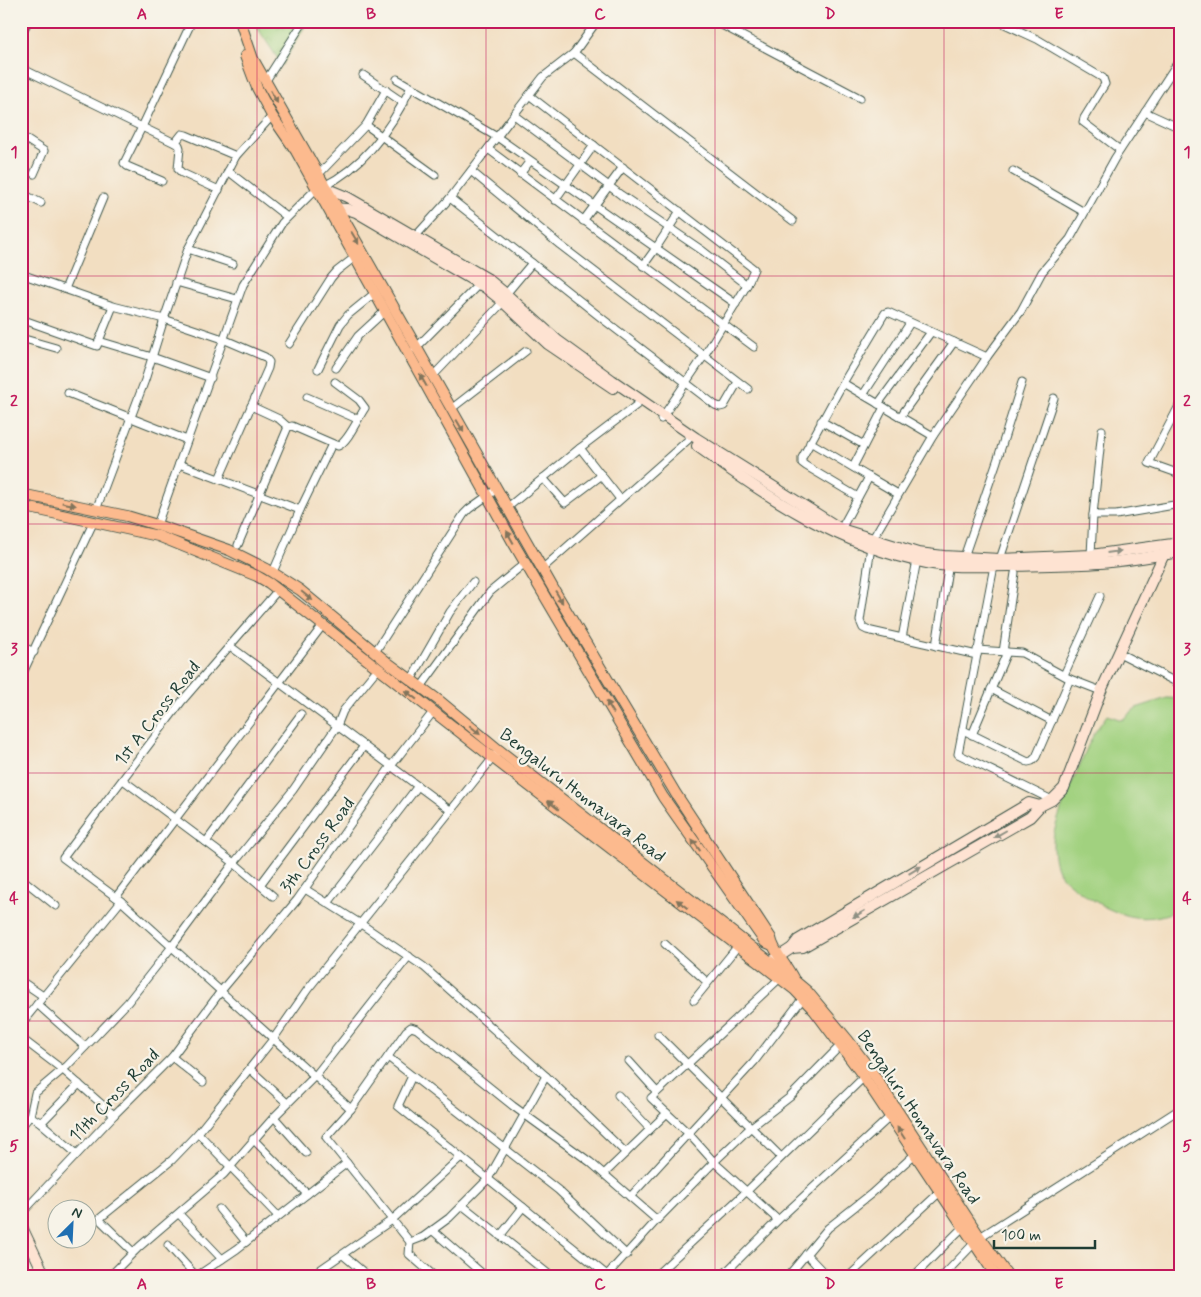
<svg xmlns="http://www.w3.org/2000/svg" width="1201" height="1297" viewBox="0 0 1201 1297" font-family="Mynerve,sans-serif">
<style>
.park{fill:url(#park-crowns);stroke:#60875a}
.garden{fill:#a1d17f;stroke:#60875a}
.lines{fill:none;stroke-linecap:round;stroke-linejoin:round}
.street-casing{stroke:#3f5549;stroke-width:9}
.secondary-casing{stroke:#3f5549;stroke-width:12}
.primary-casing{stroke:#3f5549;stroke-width:12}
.street{stroke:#fff;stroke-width:7}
.secondary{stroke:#fee3d2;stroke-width:10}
.primary{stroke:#fcba8e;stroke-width:10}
.oneway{fill:#82755c}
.oneway2{fill:#8e9083}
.grid{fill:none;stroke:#c2185b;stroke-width:1;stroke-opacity:0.55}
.labels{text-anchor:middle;stroke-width:4.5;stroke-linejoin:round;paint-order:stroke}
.street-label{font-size:18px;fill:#1f3d34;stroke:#f7f3e8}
.neatline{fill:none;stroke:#c2185b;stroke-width:2}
.grid-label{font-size:16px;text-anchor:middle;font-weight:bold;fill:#c2185b}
</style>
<defs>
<pattern id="park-crowns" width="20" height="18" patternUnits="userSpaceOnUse" patternTransform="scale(1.25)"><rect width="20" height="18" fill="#a1d17f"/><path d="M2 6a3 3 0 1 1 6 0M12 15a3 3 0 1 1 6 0" fill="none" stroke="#8ab46e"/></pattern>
</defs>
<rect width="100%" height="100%" fill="#f7f3e8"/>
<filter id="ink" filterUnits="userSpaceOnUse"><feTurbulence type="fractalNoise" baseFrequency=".02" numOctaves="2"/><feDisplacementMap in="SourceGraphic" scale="10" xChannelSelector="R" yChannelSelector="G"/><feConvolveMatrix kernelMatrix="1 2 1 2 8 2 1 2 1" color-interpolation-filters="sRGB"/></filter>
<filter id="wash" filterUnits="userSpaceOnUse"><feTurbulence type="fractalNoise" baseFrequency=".0096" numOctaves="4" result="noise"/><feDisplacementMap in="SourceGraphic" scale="20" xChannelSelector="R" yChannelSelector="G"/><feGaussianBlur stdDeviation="1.12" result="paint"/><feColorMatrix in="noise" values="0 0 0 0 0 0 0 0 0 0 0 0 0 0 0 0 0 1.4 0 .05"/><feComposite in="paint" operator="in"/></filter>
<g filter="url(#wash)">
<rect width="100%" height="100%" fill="#f2dec1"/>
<polygon class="park" points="253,21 308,21 282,65"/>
<path class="garden" d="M1167 698 1180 699V909C1152 922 1130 920 1103 906 1091 899 1065 883 1058 871 1053 860 1052 845 1054 833 1059 812 1068 792 1077 772 1082 760 1087 746 1094 734 1098 727 1103 721 1107 715L1122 720 1136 708Z"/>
</g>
<g filter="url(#ink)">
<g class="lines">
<g class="street-casing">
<g id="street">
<polyline points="714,21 860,98"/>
<polyline points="998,21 1037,39 1103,78 1105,84 1084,118 1083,122 1120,150"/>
<polyline points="574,53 793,221"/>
<polyline points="21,68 142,127 192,21"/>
<polyline points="363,75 404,103"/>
<polyline points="397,79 497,137 736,304"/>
<polyline points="265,82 304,21"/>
<polyline points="529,95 754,269 747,285 704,356 661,419"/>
<polyline points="1145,112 1180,128"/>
<polyline points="514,115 621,195 703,251 747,285"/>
<polyline points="366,125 386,90"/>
<polyline points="21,136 44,151 34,174"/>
<polyline points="175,143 182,134 186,135 236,156"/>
<polyline points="488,149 754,347"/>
<polyline points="228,171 287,217"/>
<polyline points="471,171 560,245 748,389"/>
<polyline points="1013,171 1084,212"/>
<polyline points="520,174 530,161"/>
<polyline points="318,175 366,125 435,175"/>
<polyline points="162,181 127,166 124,163 142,127 179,145 180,148 178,169 182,173 219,190"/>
<path d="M324 186C364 166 392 127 411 87"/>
<polyline points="21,193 41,203"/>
<polyline points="450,198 604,320 715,405 720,407 724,406 738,382"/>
<polyline points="555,200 594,145"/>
<polyline points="583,221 623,167"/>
<polyline points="413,239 450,198 543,77 574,53 597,21"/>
<polyline points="188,249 233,264"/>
<polyline points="643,266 656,248 680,211"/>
<polyline points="21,274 113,306 164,319 223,339 265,357 269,362 268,368 219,479"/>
<polyline points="176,282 237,299"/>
<polyline points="21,285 25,276"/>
<polyline points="65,289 103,198"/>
<polyline points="506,294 532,263"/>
<polyline points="21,319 97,346 113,306"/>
<polyline points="21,338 56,348"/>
<polyline points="99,341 152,357 211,378"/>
<polyline points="289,344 331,278 337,271 355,257"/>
<polyline points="415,349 479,284"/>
<polyline points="336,368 358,336 385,311"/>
<polyline points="318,369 340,325 348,315 375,293"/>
<polyline points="432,377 503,302"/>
<polyline points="843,383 933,436"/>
<polyline points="68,393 187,440"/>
<polyline points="863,395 910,323"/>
<polyline points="307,397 357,419"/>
<polyline points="878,404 931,332"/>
<polyline points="1180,404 1149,463 1180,474"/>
<polyline points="251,406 279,419 288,427"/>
<polyline points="451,409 526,351"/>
<polyline points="900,417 954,342"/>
<polyline points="821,421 864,445"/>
<polyline points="810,442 869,477"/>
<polyline points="580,448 620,499"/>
<polyline points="179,464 300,510"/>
<polyline points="853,467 884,407"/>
<polyline points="543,478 565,503 602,475"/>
<polyline points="858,497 806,466 802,463 802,458 843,383 885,313 888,312 987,357"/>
<polyline points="508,507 580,448 638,404"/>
<polyline points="96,510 145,380 164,319 188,249 236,156 272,116"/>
<polyline points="1093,515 1116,515 1180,504"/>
<polyline points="157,525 243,285 282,223 317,188"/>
<polyline points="841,529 869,477 898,494"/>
<path d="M238 545 288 427 292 426 338 446C348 442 358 418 365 408L359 400 335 382"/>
<polyline points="1091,555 1093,515 1102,430"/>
<polyline points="964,557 997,461 1022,382"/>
<polyline points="1000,559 1054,398"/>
<polyline points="994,566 958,754 1052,800"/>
<polyline points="543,568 688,440"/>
<polyline points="273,572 300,510 332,444"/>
<polyline points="278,590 182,701 63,858 121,901 351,1109"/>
<polyline points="902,638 917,560"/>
<polyline points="21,646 34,652"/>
<polyline points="230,646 450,810"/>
<polyline points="936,646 949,562"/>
<polyline points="977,650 1022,653 1070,679 1101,691"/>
<polyline points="375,652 464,514 469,509 497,489"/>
<polyline points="1003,652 1015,573"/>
<polyline points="1119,653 1180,684"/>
<polyline points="977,655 867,630 863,628 860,621 872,540 933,436 987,357 1021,311 1042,272 1070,239 1115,158 1180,59"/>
<polyline points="1064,675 1100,596"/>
<polyline points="21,677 94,521"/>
<polyline points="411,680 450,612 473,582"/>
<polyline points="421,687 490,592 525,563"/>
<polyline points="991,689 1052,721"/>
<polyline points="963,730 1028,762 1032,761 1036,757 1070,679"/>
<polyline points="972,735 1007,652"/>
<polyline points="123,780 234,863 273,896"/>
<polyline points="206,842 301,714"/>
<polyline points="21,878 56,906"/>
<polyline points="260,885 364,746"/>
<polyline points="305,889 361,924 424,967 546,1076 626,1153"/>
<polyline points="116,897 323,625"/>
<polyline points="328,903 418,786"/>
<polyline points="665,944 707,982"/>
<polyline points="21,981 43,996"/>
<polyline points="694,1000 737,947"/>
<polyline points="37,1004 85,1047"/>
<polyline points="21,1024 121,901"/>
<polyline points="658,1035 781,1157"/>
<polyline points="21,1038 63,1070 114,1115"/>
<polyline points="172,1057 203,1082"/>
<polyline points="388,1057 558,1190 627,1255"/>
<polyline points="629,1061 657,1092"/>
<polyline points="250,1069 287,1103"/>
<polyline points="412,1076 398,1106 607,1275"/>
<polyline points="618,1095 650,1129"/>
<polyline points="30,1116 40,1122 44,1120 79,1084"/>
<polyline points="274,1117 306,1153"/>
<polyline points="40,1122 77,1154"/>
<polyline points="21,1127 30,1116 35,1093 67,1066 128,1002 170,949 230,868 293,790 337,726 343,711 378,668"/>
<polyline points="198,1133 278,1216"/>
<polyline points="253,1139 307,1194"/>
<polyline points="604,1174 667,1113"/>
<polyline points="630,1197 754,1062 803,998"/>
<polyline points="462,1205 551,1276"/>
<polyline points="219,1209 246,1242"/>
<polyline points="21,1214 114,1115 172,1057 221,991 297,900 391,766 433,712"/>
<polyline points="179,1214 222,1259"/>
<polyline points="778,1220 714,1162 688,1133 651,1098 779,979"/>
<polyline points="432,1230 485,1276"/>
<polyline points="500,1236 523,1207"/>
<polyline points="410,1242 423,1237 449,1218 488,1179 546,1076"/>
<polyline points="168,1245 196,1276"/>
<polyline points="133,1252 99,1219 172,1160 198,1133 274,1038 308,989 496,754"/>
<polyline points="806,1254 827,1276"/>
<polyline points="343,1255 368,1276"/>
<polyline points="21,1259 31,1246"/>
<polyline points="110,1276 139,1247 224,1174 274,1117 315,1076 409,956"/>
<polyline points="197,1276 237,1249 347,1163"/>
<polyline points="311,1276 392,1220 461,1157"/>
<polyline points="434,1276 409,1254 410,1242 326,1137 351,1109 406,1031 411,1027 417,1029 513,1106 590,1162 657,1220"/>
<polyline points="606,1276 657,1220 714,1162 750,1128 790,1097 841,1045"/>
<polyline points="655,1276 747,1191 864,1077"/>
<polyline points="722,1276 778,1220 893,1114"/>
<polyline points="788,1276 828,1228 871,1194 915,1154"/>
<polyline points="849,1276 940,1192"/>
<polyline points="914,1276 963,1227"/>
<polyline points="943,1276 980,1237 1180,1109"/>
</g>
</g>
<g class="secondary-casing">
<g id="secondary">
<polyline points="21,31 27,21"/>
<polyline points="323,187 347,197 373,212 488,279 506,294 557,340 612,380 696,438 841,529 918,553 944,556 1000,559 1091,555 1180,543"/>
<polyline points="331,208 347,209 356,212 486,288 501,300 548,344 613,388"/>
<path d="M697 446C766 497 842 547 927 563 954 568 983 566 1010 566 1041 565 1071 565 1101 563 1127 561 1154 556 1180 552"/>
<polyline points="792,948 798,940 1026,805 1029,803 1040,806"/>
<polyline points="772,961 792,948 803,947 1030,817 1040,806 1052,800 1064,788 1101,691 1166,550"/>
<polyline points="21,1225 45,1276"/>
</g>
</g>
<g class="primary-casing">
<g id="primary">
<path d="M240 21 253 59 553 588 676 794 771 938C773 952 788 966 794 980"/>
<polyline points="245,56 257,88 272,116 296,151 514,544 663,797 765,942 772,945"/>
<polyline points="21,494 127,516 157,525 229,550 267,569 300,590 387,662 441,702 499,750 795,981 807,991 848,1040 872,1072 980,1237 1008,1276"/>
<polyline points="21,506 158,536 257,576 269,583 493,758 795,990 814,1010 861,1073 996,1276"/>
</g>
</g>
<use href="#street" class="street"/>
<use href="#secondary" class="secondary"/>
<use href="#primary" class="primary"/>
</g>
<defs><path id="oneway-solid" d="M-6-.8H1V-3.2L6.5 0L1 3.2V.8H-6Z" transform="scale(1.25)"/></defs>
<g class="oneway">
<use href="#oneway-solid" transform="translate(274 97) rotate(61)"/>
<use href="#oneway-solid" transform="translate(355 238) rotate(59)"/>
<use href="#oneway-solid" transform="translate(423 380) rotate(-119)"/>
<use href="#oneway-solid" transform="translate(460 426) rotate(60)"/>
<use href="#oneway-solid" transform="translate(69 504) rotate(12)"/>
<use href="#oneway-solid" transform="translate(510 537) rotate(-119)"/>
<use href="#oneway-solid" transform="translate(307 596) rotate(39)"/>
<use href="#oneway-solid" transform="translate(559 597) rotate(59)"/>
<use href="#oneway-solid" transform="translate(411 695) rotate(-142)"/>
<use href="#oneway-solid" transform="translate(610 707) rotate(-121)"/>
<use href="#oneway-solid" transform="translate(475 730) rotate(40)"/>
<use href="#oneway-solid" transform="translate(553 805) rotate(-142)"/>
<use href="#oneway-solid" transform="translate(696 845) rotate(-125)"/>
<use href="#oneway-solid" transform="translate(682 904) rotate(-142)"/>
<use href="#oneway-solid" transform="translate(901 1133) rotate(-123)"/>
</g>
<g class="oneway2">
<use href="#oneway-solid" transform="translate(1114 552) rotate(-8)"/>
<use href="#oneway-solid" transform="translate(1000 834) rotate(150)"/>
<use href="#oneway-solid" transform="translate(915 870) rotate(-31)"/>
<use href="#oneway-solid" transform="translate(859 914) rotate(150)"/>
</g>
</g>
<path class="grid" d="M257 21V1276M486 21V1276M715 21V1276M944 21V1276M21 276H1180M21 524H1180M21 773H1180M21 1021H1180"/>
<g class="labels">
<g class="street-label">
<text transform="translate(157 713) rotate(-52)" y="6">1st A Cross Road</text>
<text transform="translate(583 795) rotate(38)" y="6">Bengaluru Honnavara Road</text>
<text transform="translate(317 845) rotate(-54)" y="6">3th Cross Road</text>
<text transform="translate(114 1095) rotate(-46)" y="6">11th Cross Road</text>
<text transform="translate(919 1117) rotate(56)" y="6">Bengaluru Honnavara Road</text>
</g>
</g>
<rect width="1201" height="1297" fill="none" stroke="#f7f3e8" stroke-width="55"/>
<g transform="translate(72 1224) rotate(24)"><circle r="24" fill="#f7f3e8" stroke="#a1aaa0"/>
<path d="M0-4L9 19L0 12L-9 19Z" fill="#1f6fb2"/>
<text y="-8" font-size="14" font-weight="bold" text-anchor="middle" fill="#1f3d34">N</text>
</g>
<path d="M994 1240v8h101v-8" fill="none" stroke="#1f3d34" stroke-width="2.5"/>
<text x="1001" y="1240" font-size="15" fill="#1f3d34" stroke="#f7f3e8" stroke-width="4" paint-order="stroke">100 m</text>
<rect x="28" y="28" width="1146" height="1242" class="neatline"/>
<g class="grid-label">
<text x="142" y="19">A</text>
<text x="371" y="19">B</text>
<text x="600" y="19">C</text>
<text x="830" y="19">D</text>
<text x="1059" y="19">E</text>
<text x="14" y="157">1</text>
<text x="1187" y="157">1</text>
<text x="14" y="406">2</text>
<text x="1187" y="406">2</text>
<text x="14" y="654">3</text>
<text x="1187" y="654">3</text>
<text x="14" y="903">4</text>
<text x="1187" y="903">4</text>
<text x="14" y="1151">5</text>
<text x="1187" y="1151">5</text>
<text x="142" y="1289">A</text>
<text x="371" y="1289">B</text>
<text x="600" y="1289">C</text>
<text x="830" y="1289">D</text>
<text x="1059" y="1289">E</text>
</g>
</svg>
